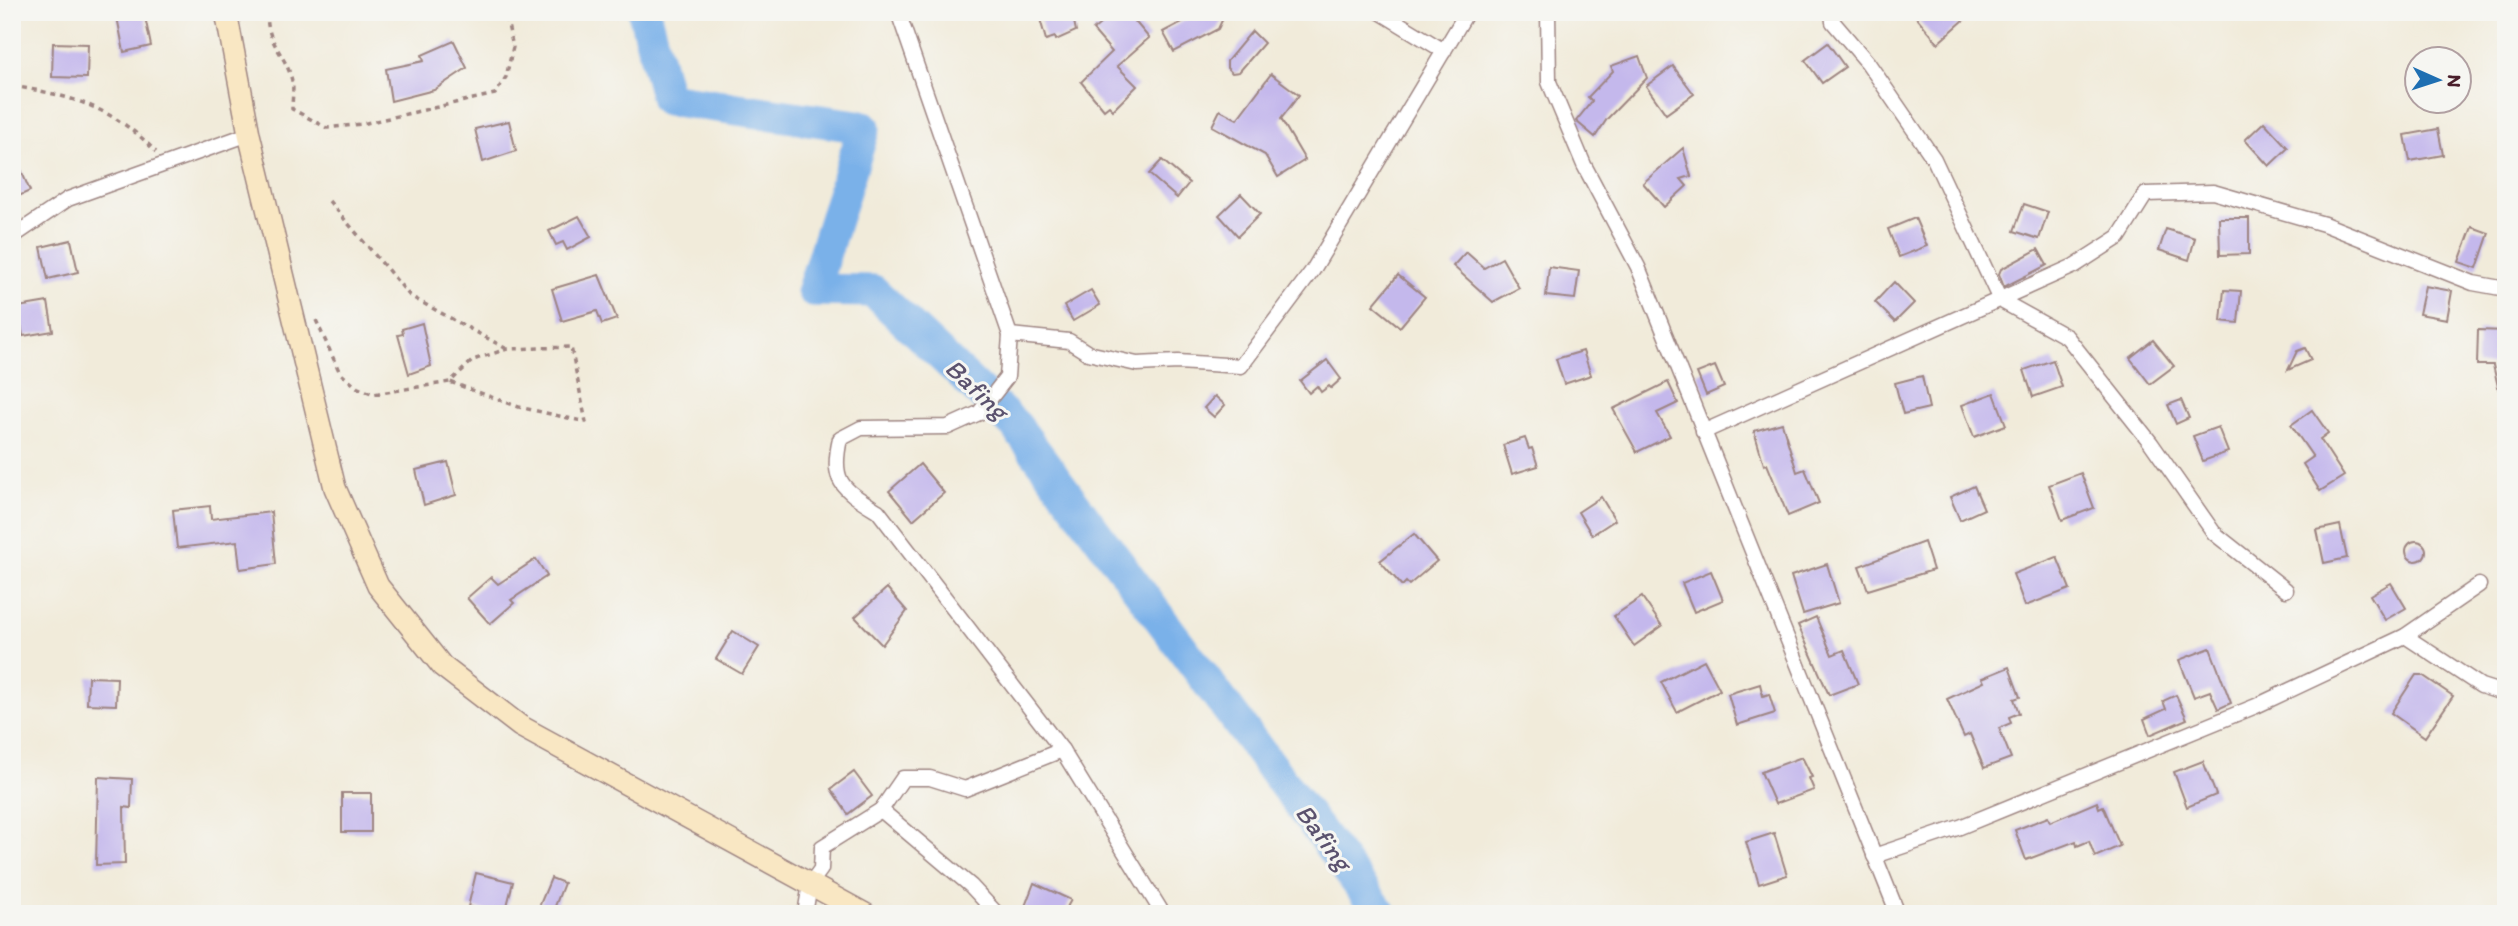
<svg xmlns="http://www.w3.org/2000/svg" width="2518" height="926" viewBox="0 0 2518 926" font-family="Itim,sans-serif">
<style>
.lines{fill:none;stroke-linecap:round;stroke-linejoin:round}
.river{stroke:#7ab1e9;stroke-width:33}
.building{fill:#c4b8ec}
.minor-casing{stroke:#9e8582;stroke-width:17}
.secondary-casing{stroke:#9e8582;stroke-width:24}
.path{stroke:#9e8582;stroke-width:3.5;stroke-dasharray:5 5;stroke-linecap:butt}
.minor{stroke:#fff;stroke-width:14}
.secondary{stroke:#f9e7c3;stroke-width:21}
.labels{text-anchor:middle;stroke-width:6;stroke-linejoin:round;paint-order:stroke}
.water-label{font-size:26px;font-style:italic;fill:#5b526e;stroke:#f6f6f2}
</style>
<rect width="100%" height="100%" fill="#f6f6f2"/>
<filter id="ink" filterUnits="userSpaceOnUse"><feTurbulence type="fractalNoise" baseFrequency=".0143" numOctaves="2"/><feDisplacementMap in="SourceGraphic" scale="14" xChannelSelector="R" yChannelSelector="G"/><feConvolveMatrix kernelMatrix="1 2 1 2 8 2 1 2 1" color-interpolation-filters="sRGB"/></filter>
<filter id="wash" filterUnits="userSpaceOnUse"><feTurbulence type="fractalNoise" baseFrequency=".00686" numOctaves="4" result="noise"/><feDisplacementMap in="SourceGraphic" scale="28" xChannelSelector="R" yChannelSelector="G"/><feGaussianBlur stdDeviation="1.57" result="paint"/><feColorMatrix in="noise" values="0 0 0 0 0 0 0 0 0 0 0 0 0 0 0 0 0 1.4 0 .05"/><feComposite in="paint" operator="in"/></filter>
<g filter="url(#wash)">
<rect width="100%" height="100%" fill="#f1ebda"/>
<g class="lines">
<polyline class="river" points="644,12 667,99 864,127 813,290 873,291 1016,426 1381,914"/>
</g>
<g id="blocks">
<g class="building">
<polygon points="116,12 144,12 151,46 124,52"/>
<polygon points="1038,12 1072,12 1076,31 1056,40 1055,37 1046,40"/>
<polygon points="1114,12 1127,12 1149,38 1117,66 1137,86 1113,110 1109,106 1104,110 1081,82 1112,52 1093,30"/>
<polygon points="1201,12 1226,12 1218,29 1174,52 1163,32"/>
<polygon points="1912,12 1973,12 1938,43"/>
<polygon points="1252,31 1264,43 1239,72 1232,73 1227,68 1227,61"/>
<polygon points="454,41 467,68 434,90 391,101 386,69 424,61 422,55"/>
<polygon points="53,43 88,44 87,78 52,77"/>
<polygon points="1828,43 1845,67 1822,83 1805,60"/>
<polygon points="1639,56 1647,78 1607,119 1595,137 1576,121 1592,101 1588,97 1613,71 1611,66"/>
<polygon points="1673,66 1694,94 1666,114 1646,86"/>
<polygon points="1271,74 1299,95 1281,119 1305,160 1278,177 1265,155 1212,126 1220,110 1237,119"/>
<polygon points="509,121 516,151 483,162 475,129"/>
<polygon points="2264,122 2288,148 2269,166 2245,140"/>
<polygon points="2438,129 2443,155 2410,161 2405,135"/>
<polygon points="1683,148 1691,176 1681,179 1687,186 1664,207 1643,183"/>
<polygon points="12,149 30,191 12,199"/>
<polygon points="1162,160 1189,183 1177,198 1149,174"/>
<polygon points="1241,194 1260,214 1238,236 1219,215"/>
<polygon points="2024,204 2048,212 2039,239 2014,231"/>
<polygon points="579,216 591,237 567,250 563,242 556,245 549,231"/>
<polygon points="1915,218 1927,246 1899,257 1888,229"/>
<polygon points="2219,218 2249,218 2249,254 2220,255"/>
<polygon points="2472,227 2489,233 2477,268 2459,262"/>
<polygon points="2166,229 2195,238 2189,260 2159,250"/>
<polygon points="71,240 78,272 48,279 41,247"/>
<polygon points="2038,249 2047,265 2004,287 1999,274 2001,269"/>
<polygon points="1466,252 1484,268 1502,258 1519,288 1493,302 1453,266"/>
<polygon points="1549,267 1579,271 1575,299 1546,296"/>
<polygon points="599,275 617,319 602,324 597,311 562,321 552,289"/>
<polygon points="1398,275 1425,297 1400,327 1373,305"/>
<polygon points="1894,282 1914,303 1895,322 1875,302"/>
<polygon points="2425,286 2452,291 2447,319 2419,314"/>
<polygon points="1091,290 1100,305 1073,321 1064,306"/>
<polygon points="2224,290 2241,291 2238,323 2221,321"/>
<polygon points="48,302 53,331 23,336 18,307"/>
<polygon points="422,323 431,366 409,374 398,335 403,334 402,329"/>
<polygon points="2478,330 2506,331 2506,394 2500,395 2493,365 2477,365"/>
<polygon points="2153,340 2174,366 2150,384 2130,358"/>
<polygon points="2305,348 2311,360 2288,370 2297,351"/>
<polygon points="1583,351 1591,375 1564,384 1556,359"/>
<polygon points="1327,360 1341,379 1331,388 1329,386 1321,392 1317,386 1309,393 1300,381"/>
<polygon points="2053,360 2062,387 2033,397 2024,370"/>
<polygon points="1715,366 1724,387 1706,395 1697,373"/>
<polygon points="1922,376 1929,408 1903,414 1895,383"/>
<polygon points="1668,382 1678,403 1657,413 1670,436 1637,452 1613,409"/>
<polygon points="1994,393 2006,425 1974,437 1962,405"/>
<polygon points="1215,396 1225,405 1214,417 1204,408"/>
<polygon points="2181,400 2189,418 2176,424 2168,405"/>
<polygon points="2312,410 2328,433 2320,439 2344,476 2320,491 2303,464 2313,457 2291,425"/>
<polygon points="1782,423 1797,472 1805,469 1819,503 1788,516 1767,464 1764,465 1754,431"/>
<polygon points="2218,427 2228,452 2203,461 2193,436"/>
<polygon points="1525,438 1529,449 1532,448 1538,466 1512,474 1503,445"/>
<polygon points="448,462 456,495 424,505 416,470"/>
<polygon points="920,464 944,493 913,520 889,491"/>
<polygon points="2081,473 2094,508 2062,520 2049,485"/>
<polygon points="1974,486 1984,509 1960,520 1950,497"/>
<polygon points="1601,497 1615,520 1592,535 1578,512"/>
<polygon points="210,506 211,519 271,512 276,564 240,569 237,541 177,548 173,510"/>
<polygon points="2340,525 2347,558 2324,563 2317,530"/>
<polygon points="1414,534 1437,561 1409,585 1406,582 1402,586 1380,561"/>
<circle cx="2416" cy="551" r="10"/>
<polygon points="1924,542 1933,570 1868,590 1859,566"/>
<polygon points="2057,557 2070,589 2025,606 2013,574"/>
<polygon points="536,559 547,576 511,600 514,603 490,624 467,598 491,577 498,584"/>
<polygon points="1827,564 1839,603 1803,614 1791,576"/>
<polygon points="1711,571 1723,600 1694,612 1682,583"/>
<polygon points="2391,583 2406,608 2385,620 2370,595"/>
<polygon points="887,588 907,611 882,645 855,617"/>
<polygon points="1642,597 1662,626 1634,646 1614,616"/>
<polygon points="1816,617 1832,655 1844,650 1858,684 1829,695 1798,625"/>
<polygon points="733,631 759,647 742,674 716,659"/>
<polygon points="2210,648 2231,703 2218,709 2210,691 2194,697 2179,660"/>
<polygon points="1704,660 1720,690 1677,712 1661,682"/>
<polygon points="2009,667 2020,697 2014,699 2019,713 2009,717 2011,723 1999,728 2011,758 1984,768 1970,734 1964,737 1947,699 1984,682 1982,678"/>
<polygon points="2416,675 2422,675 2453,696 2425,737 2391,713"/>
<polygon points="88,677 117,678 116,705 87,704"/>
<polygon points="1760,684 1763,696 1769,694 1775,713 1737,725 1728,694"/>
<polygon points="2176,695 2187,719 2150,735 2144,719 2166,709 2163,701"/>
<polygon points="1802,757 1812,777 1809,778 1814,790 1775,804 1761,772"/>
<polygon points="2203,761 2216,795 2187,807 2174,772"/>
<polygon points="854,772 872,796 848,814 831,789"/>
<polygon points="98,777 132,779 131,808 124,807 125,864 96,865"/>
<rect x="342" y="793" width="29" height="39"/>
<polygon points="2097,802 2099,808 2103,806 2120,846 2095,857 2089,841 2077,846 2076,841 2026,860 2015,830 2048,817 2050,822"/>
<polygon points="1774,833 1787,875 1759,884 1746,842"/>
<polygon points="476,873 513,882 505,914 468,907"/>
<polygon points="551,878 564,883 552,914 536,914"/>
<polygon points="1034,883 1071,900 1063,914 1022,914"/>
</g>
</g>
</g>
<g filter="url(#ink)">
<use href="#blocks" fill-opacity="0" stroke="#9e8582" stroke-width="2"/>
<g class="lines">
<g class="minor-casing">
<g id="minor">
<path d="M898 12 1010 335 1007 377 979 413 948 427 861 428 840 439C830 483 843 489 878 511L1062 750 1163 914"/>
<polyline points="1380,12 1444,51"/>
<polyline points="1548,12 1549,82 1584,165 1638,267 1898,914"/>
<polyline points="1832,12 1833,22 1868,63 1934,159 2000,300 2067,337 2151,443 2214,533 2286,590"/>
<polyline points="12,237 68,199 249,134"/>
<polyline points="1010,335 1069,341 1088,353 1137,364 1178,362 1241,366 1313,270 1467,12"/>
<polyline points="1703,432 2074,266 2119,237 2146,194 2213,192 2324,224 2473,283 2506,289"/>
<polyline points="2405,636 2481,686 2506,694"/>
<polyline points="1874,856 1960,827 2256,706 2405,636 2479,585"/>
<polyline points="805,914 810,884 821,869 822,847 881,810"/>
<polyline points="997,914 971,886 881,810 903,778 930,778 965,789 1062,750"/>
</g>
</g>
<g class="secondary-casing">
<polyline id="secondary" points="226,12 249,134 335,488 378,586 442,666 520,726 865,914"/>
</g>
<g class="path">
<path d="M268 12C264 41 287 55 292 81 294 89 292 100 292 109L327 128 362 124 495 94 506 77 513 47 505 12"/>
<path d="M12 86C70 95 115 108 156 152"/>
<polyline points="329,201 410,296 507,349"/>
<polyline points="316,320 340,373 358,388 374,394 450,382 473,360 507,349 571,347 586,422 519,407 450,382"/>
</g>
<use href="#minor" class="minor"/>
<use href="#secondary" class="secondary"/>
</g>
</g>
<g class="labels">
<g class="water-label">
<text transform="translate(977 389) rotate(43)" y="9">Bafing</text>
<text transform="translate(1324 837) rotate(53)" y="9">Bafing</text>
</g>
</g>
<rect width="2518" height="926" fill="none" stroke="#f6f6f2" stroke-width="42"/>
<g transform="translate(2438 80) rotate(93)"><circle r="33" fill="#f6f6f2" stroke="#b1a0a2" stroke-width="2"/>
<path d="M0-5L12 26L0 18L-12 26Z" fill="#1f6fb2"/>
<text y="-10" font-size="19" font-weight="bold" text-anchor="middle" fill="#4a1f2b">N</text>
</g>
</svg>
